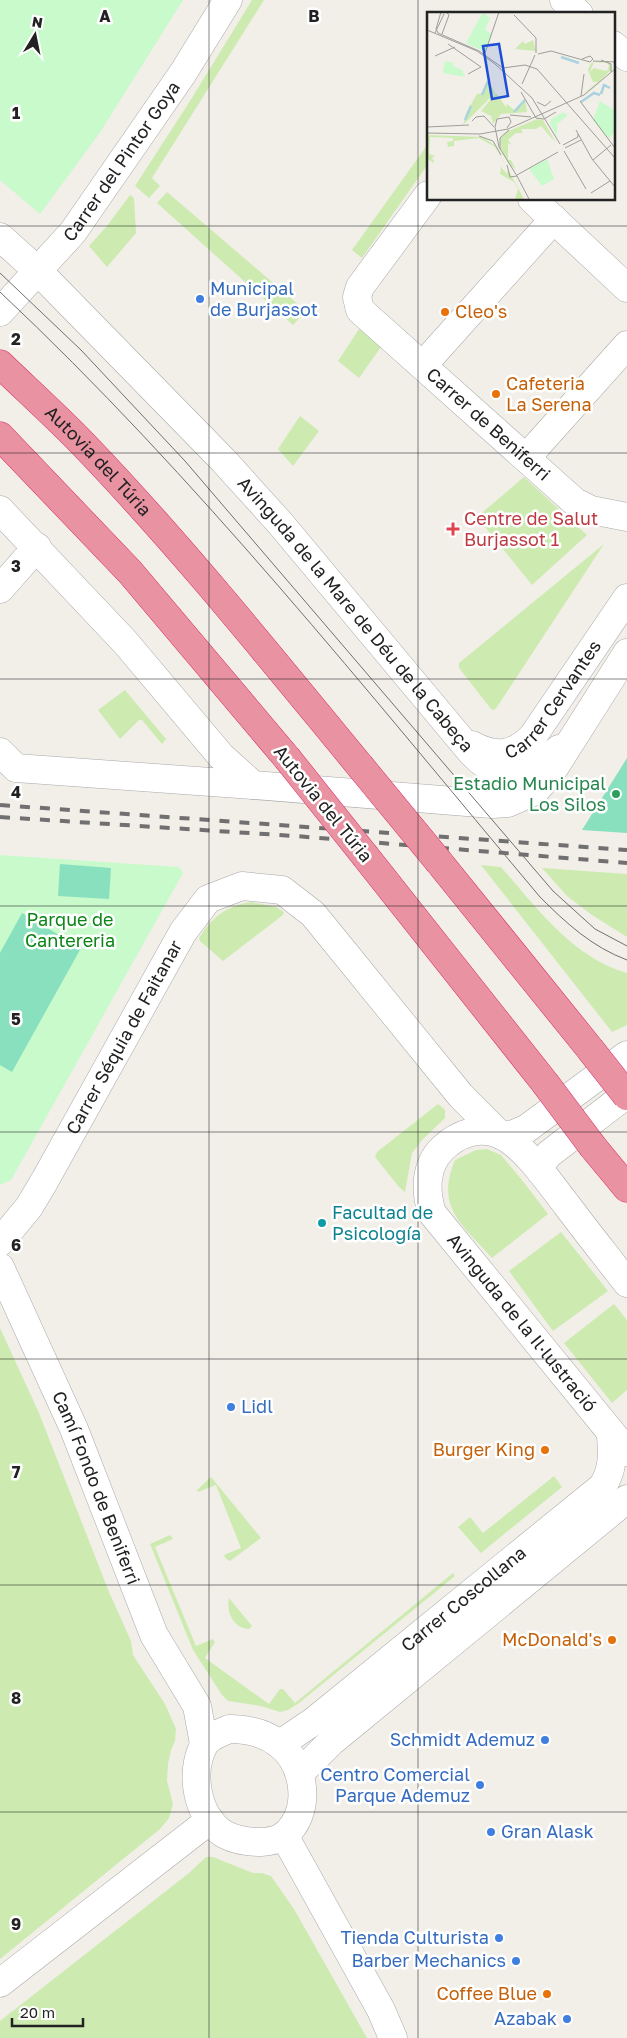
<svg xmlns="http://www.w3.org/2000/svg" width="627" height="2038" viewBox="0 0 627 2038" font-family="'Golos Text',sans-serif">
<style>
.grass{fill:#cdebb0}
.park{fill:#c8facc}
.pitch{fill:#88e0be}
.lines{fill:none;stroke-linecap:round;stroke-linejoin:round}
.minor-casing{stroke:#a9a9a9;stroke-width:29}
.highway-casing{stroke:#dc2a67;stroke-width:29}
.minor{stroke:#fff;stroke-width:28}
.highway{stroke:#e892a2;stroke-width:28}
.tram{stroke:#707070;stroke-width:1}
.rail{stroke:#707070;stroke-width:4;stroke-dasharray:10 10;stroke-linecap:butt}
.highway-bridge-casing{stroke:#dc2a67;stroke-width:29;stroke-linecap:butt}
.highway-bridge{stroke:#e892a2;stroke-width:28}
.grid{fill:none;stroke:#222;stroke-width:1;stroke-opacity:0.55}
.shop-dot{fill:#3f7fe0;stroke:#fff;stroke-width:2}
.food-dot{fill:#e8710a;stroke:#fff;stroke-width:2}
.health-dot{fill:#e0444e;stroke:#fff;stroke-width:2}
.leisure-dot{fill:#2e9e5b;stroke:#fff;stroke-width:2}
.culture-dot{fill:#0f9aa8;stroke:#fff;stroke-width:2}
.labels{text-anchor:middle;stroke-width:5;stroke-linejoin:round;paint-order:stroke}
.street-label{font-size:18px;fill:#222;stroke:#fff}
.shop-label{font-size:18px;fill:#366cbe;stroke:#fff;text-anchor:end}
.food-label{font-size:18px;fill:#c56008;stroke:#fff;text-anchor:end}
.health-label{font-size:18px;fill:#be3a42;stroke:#fff;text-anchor:start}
.leisure-label{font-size:18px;fill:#27864d;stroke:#fff;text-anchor:end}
.park-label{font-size:18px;fill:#0c8416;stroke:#fff}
.culture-label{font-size:18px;fill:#0d838f;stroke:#fff;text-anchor:start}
.inset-river{fill:none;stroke:#aad3df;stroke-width:2.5}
.inset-road{fill:none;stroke:#9f9d99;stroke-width:1}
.view{fill:#1d4ed8;fill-opacity:0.15;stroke:#1d4ed8;stroke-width:2.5}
.inset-edge{fill:none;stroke:#222;stroke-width:2.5}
.grid-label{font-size:16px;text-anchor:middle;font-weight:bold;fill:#222;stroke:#fff;stroke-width:5;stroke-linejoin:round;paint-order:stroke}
</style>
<rect width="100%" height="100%" fill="#f2efe9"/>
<g class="grass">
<polygon points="252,0 264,0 152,178 160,186 149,198 135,186 190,101"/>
<polygon points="428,144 428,164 362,258 352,250"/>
<polygon points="167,192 306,311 293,325 157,203"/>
<polygon points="130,195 134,198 136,233 107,267 89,246 107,226"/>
<polygon points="359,329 381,347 359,378 338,361"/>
<polygon points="300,416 319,431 293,466 278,449"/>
<polygon points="524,477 587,535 532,585 477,517"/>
<polygon points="604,544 497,707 494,710 491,709 459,668 459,663"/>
<polygon points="125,690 166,739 162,744 142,720 139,720 120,739 98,710"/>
<path d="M481 865 501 867C536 907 573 958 627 973V1025L612 1032Z"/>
<polygon points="542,868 627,874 627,937 592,915 567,896"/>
<path d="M251 902 276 907 284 912 283 915 223 961 200 941 199 938C212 917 226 906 251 902Z"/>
<polygon points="438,1104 445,1110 445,1118 422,1140 412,1153 405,1192 399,1187 375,1157 377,1152"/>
<path d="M487 1149 501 1155 522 1180 548 1214 492 1258C462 1224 435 1208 455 1160L476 1150Z"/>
<polygon points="561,1232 608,1291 553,1331 509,1271"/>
<polygon points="614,1304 627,1320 627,1390 612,1403 564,1343"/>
<polygon points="0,1328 39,1413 109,1592 131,1641 133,1655 165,1704 176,1729 175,1741 171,1750 168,1764 167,1781 173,1804 169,1818 160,1829 0,1959"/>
<polygon points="554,1476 562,1487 481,1553 458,1527 470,1517 483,1533"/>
<polygon points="211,1477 261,1538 230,1561 226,1559 224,1555 241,1548 216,1485 198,1492 197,1490"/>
<polygon points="170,1535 173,1539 155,1547 196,1646 213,1639 215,1642 205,1658 269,1704 280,1689 283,1689 295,1703 453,1573 455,1576 299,1703 288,1710 280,1712 261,1706 228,1701 222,1695 193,1650 150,1544"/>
<path d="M229 1598 252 1626 249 1629C233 1628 226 1612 229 1598Z"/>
<polygon points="206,1857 213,1857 253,1873 262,1873 271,1876 294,1909 367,2038 0,2038 0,2021 189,1873"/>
</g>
<g class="park">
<polygon points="0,0 183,0 99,134 40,214 0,180"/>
<polygon points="0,855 179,867 183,873 15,1173 11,1180 0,1185"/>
</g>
<g class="pitch">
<polygon points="627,758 627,833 582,830"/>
<polygon points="60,864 111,868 109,899 58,896"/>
<polygon points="22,913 81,948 12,1072 0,1065 0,953"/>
</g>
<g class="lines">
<g class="minor-casing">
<g id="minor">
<polyline points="564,0 579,14"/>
<polyline points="613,45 627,57"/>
<path id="s1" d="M428 195 360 287 357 297 360 310 575 502 591 510 627 517"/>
<polyline points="532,199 627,288"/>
<path id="s2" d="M0 237 38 271 223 460 280 523 472 753C477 758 484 764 490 768 514 781 542 765 559 749"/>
<path id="s3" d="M0 312 73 232 183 73 228 0"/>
<polyline points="423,365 554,219"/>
<polyline points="526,458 627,345"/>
<polyline points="0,510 125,642 221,756 253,785 492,804 508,803 535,791 551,773 627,653"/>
<polyline points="0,589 37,547"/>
<path id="s4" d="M472 745C496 758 514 756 533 736L627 598"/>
<polyline points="0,752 16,768 253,785"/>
<polyline points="503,1136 514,1134 526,1129 627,1055"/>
<polyline points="541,1172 543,1161 549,1154 627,1094"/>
<path id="s5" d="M0 1242 29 1207 45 1180 183 932 208 899 242 886 282 890 313 914 461 1096 499 1134"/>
<path id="s6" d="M0 1267 74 1429 154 1635 197 1706 204 1744"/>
<path id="s7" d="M627 1283C607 1257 586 1231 566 1204 550 1184 525 1146 501 1135 481 1125 457 1134 442 1149 425 1166 425 1191 432 1213L627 1452"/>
<path d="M229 1729C246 1729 265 1733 279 1744 303 1762 310 1802 293 1826 285 1838 276 1841 261 1842 250 1842 235 1840 224 1834 197 1817 189 1773 204 1745 209 1736 221 1733 229 1729Z"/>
<path id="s8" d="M280 1744 314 1721 603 1486C614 1466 612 1456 611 1434"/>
<polyline points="300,1773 331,1742 627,1499"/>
<polyline points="285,1837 381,2010 393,2038"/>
<polyline points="0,1983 210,1820"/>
</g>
</g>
<g class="highway-casing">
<g id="highway">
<path id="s9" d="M0 364C28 391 57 417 84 445 182 547 270 657 360 766"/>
<polyline points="0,436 130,572 287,758"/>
<polyline points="366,857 545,1083"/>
<polyline points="439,862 590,1049"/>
<polyline points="593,1147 627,1188"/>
</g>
</g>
<use href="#minor" class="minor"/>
<use href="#highway" class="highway"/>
<g class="tram">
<polyline points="0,273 81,350 185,461 553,891 595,929 627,946"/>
<path d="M0 292C197 477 366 690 540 897 566 923 592 947 627 960"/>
</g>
<g class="rail">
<polyline points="0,805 627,850"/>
<polyline points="0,817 295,836 627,863"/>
</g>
<g class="highway-bridge-casing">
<g id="highway-bridge">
<polyline points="287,758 366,857"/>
<polyline points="360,766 439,862"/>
<polyline points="590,1049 627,1096"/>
<polyline points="545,1083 593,1147"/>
</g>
</g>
<use href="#highway-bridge" class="highway-bridge"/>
</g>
<path class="grid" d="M209 0V2038M418 0V2038M0 226H627M0 453H627M0 679H627M0 906H627M0 1132H627M0 1359H627M0 1585H627M0 1812H627"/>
<g class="shop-dot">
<circle cx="200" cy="299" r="5"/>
<circle cx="231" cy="1407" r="5"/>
<circle cx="545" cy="1740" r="5"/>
<circle cx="480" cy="1785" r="5"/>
<circle cx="491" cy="1832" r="5"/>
<circle cx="499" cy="1938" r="5"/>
<circle cx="516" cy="1961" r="5"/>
<circle cx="567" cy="2019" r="5"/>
</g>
<g class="food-dot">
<circle cx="445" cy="312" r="5"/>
<circle cx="496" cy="394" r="5"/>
<circle cx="545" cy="1450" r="5"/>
<circle cx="612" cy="1640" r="5"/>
<circle cx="547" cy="1994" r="5"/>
</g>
<path class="health-dot" d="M450.5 521.5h5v5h5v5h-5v5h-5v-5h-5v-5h5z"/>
<circle class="leisure-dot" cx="616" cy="794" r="5"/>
<circle class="culture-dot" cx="322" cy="1223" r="5"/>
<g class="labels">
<g class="street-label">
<text dy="6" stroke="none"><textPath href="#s3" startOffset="194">Carrer del Pintor Goya</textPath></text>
<text dy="6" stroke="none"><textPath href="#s1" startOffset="310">Carrer de Beniferri</textPath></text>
<text dy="6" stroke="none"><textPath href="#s9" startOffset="138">Autovia del Túria</textPath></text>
<text dy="6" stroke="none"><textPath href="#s2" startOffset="519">Avinguda de la Mare de Déu de la Cabeça</textPath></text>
<text dy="6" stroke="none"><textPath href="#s4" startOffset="108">Carrer Cervantes</textPath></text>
<text transform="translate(323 804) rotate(51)" y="6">Autovia del Túria</text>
<text dy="6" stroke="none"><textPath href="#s5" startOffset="240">Carrer Séquia de Faitanar</textPath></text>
<text dy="6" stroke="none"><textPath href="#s7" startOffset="470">Avinguda de la Il·lustració</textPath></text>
<text dy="6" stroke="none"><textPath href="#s6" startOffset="241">Camí Fondo de Beniferri</textPath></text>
<text dy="6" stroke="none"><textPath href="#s8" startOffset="234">Carrer Coscollana</textPath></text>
</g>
<g class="shop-label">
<text x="210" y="295" text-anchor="start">Municipal<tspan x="210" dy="21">de Burjassot</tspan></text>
<text x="241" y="1413" text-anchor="start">Lidl</text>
<text x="535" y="1746">Schmidt Ademuz</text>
<text x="470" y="1781">Centro Comercial<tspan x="470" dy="21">Parque Ademuz</tspan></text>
<text x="501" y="1838" text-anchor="start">Gran Alask</text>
<text x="489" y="1944">Tienda Culturista</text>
<text x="506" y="1967">Barber Mechanics</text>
<text x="557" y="2025">Azabak</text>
</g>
<g class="food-label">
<text x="455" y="318" text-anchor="start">Cleo's</text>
<text x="506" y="390" text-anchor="start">Cafeteria<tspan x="506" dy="21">La Serena</tspan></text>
<text x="535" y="1456">Burger King</text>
<text x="602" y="1646">McDonald's</text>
<text x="537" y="2000">Coffee Blue</text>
</g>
<g class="health-label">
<text x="464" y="525">Centre de Salut<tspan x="464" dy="21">Burjassot 1</tspan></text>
</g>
<g class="leisure-label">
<text x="606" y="790">Estadio Municipal<tspan x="606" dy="21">Los Silos</tspan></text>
</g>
<g class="park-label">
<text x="70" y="926">Parque de<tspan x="70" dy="21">Cantereria</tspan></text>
</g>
<g class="culture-label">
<text x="332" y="1219">Facultad de<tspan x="332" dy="21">Psicología</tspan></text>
</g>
</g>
<g transform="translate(427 12)">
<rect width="188" height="188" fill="#f2efe9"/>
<path d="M106 28 109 39 88 37 96 29 98 32ZM169 49 182 50 185 57 165 77 155 83 171 70H166L161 58 164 51ZM167 50 180 51 182 54 180 59 167 56 163 60ZM61 68 68 81 36 113 40 99 50 82 56 81ZM69 81 79 95 80 92 87 98 98 87 100 100 74 102 66 112 64 104 54 99ZM110 107 116 108 129 131 114 114 109 117H94L96 121H89L81 128 85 133 81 131V148H84L89 158 81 151 74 137 73 127 79 120ZM1 123 55 125 68 133 97 187H88L91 177 87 170 73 162 74 155 80 162 81 157 68 135 52 126 27 129V134L21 135 20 130 26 129V126L3 125 2 142 8 144 5 146 7 149V151L0 147Z" fill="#cdebb0" fill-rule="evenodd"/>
<path d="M56 0 63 6 58 18 65 22 58 40 39 31ZM18 49 27 51 26 54 35 58 38 65 16 61ZM173 89 187 98V121L181 127 166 108ZM137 100 140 104 130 112V124L123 112 124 107ZM120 147 127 167 115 174 102 157Z" fill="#c8facc"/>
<path class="inset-river" d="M134 45 152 51M174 82 177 73 183 76M55 83 61 69M154 90 167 81 173 83M87 100 98 88M38 108 44 94"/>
<path class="inset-road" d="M14 0 9 17 11 21 52 39 76 56 98 53 110 57 188 146M87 3 109 26V41M0 18 50 39 68 52 105 86 133 132M8 21 17 2M15 22 22 3 19 0M21 32 54 55 41 62M58 41 72 0M111 42 124 39 163 50 166 47 163 44 155 47M8 44 28 35M174 48 184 52V60M166 49 188 50M95 72 108 43M94 80 109 106 117 107 129 100M154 84 157 62M153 89 188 136M110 90 118 94 124 89M83 103 104 105M45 109 49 105 57 104 67 115M0 115 42 113M80 116 84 110 82 105 70 107 68 115 72 135 90 164M149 118 165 147 188 175M0 121 53 122 81 117 157 83 188 57M52 124 66 129 74 143M136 133 151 125V122M138 136 154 128M73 137V126L82 118M137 139 159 177M166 148 184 133M80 153 83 165 90 164M90 163 131 140M90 164 102 187M164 181 183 169"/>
<path class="view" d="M72 32 81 84 65 87 56 34Z"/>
<rect width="188" height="188" class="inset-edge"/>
</g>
<g class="grid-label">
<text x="105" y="22">A</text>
<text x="314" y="22">B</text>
<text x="16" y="119">1</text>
<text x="16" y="345">2</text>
<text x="16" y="572">3</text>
<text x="16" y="798">4</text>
<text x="16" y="1025">5</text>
<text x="16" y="1251">6</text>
<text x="16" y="1478">7</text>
<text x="16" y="1704">8</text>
<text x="16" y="1930">9</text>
</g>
<g transform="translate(35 35) rotate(10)" stroke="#ffffff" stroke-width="4" paint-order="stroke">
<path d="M0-4L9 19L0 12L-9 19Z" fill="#222222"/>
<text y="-8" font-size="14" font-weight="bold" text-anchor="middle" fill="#222222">N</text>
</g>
<path d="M12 2018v8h71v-8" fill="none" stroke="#222222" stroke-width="2.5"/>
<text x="20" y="2018" font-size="15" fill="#222222" stroke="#ffffff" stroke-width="4" paint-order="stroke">20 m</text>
</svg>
